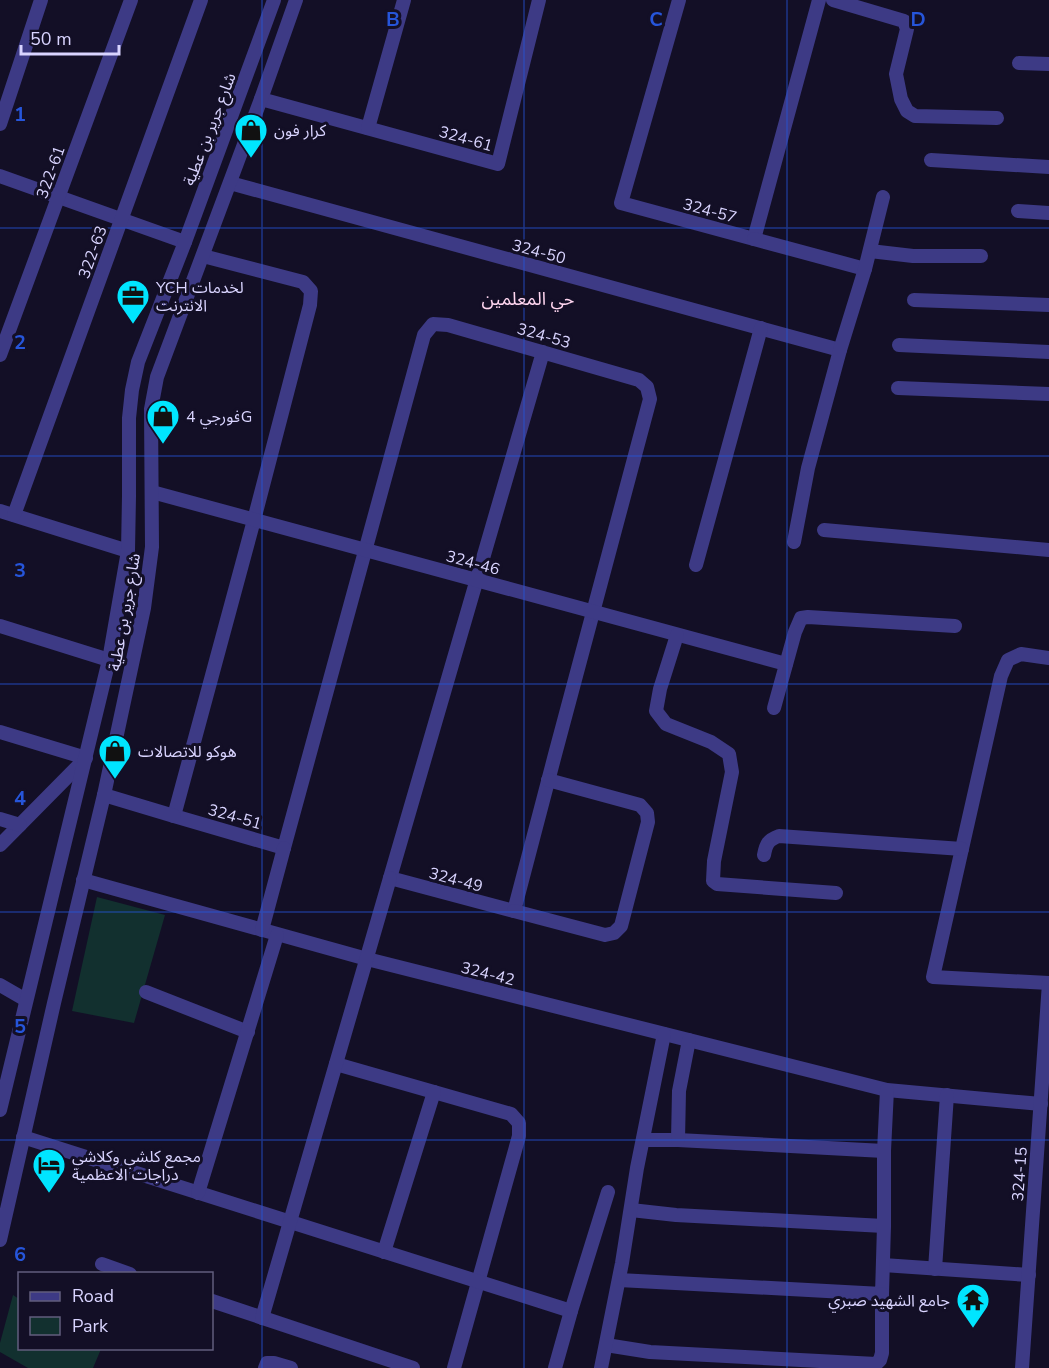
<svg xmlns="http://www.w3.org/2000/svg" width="1049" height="1368" viewBox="0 0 1049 1368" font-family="'Nunito Sans','Noto Sans Arabic',sans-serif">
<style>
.green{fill:#12302f}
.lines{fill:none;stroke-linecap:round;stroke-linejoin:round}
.minor{stroke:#3d3a85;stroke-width:14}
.grid{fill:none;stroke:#2655da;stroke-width:1.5;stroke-opacity:0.55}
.labels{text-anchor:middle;stroke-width:6;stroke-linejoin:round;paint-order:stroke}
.street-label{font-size:16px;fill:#d9d4ff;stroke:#130f26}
.poi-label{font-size:16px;fill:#d9d4ff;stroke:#130f26;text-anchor:start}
.neighbourhood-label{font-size:18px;fill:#ffd6f0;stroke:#130f26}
.grid-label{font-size:20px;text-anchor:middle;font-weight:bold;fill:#2655da;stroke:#130f26;stroke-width:6;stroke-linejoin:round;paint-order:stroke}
</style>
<rect width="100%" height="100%" fill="#130f26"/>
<g class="green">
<polygon points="97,897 165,915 134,1023 72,1011"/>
<polygon points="13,1295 19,1299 20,1348 101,1349 93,1368 28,1368 0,1352 0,1343"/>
</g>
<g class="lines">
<g class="minor">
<polyline points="679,0 621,203 754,239 819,0"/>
<polyline points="833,0 904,21 907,29 896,74 901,99 907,111 915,116 997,118"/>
<polyline points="1019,63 1049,64"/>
<polyline points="261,99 498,164 539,0"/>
<polyline points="0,124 41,0"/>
<polyline points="368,128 404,0"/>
<polyline points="931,160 1049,167"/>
<polyline points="0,176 185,242"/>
<polyline points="230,183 840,350"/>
<polyline points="1018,211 1049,213"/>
<polyline points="754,239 865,269"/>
<polyline points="870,251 913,256 981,256"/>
<path d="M203 256 303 282 311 291 310 305 254 520 174 816 284 848 424 335 433 324 448 325 639 380 647 387 650 399C605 570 558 740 514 911L390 878 543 352"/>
<polyline points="914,300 1049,305"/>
<polyline points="899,345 1049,352"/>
<polyline points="0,355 131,0"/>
<polyline points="898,388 1049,394"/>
<polyline points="152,492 786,664"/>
<polyline points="0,511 128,551"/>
<polyline points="14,515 201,0"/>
<polyline points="824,530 1049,550"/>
<polyline points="794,542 808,468 840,350 865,269 883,197"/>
<polyline points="696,565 761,328"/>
<polyline points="0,626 109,660"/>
<polyline points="677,635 660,689 656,711 666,724 711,742 729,754 732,772 714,861 713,881 717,884 836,893"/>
<polyline points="1049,658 1021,654 1008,660 1001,676 933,977 1049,983"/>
<polyline points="774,708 795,632 801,618 808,617 955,626"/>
<polyline points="0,732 86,758 0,845"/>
<polyline points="104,795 174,816"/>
<polyline points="0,819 20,825"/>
<path d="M764 855C766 844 768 840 779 836L962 849"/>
<polyline points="83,880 367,959 887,1090 1041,1104"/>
<polyline points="514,911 605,935 614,933 621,926 648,822 647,813 640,805 548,780"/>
<polyline points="262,930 284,848"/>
<polyline points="0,985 26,1000"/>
<polyline points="146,992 248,1032"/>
<polyline points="336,1064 511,1114 519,1123 519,1136 454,1368"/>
<polyline points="0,1110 109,660 128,551 129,496 129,418 132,390 138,362 185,242 274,0"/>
<polyline points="23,1137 571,1311"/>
<polyline points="643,1140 678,1140 884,1151"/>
<polyline points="678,1140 679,1091 689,1040"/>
<polyline points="198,1193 277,935"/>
<polyline points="631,1210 676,1215 884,1226"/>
<polyline points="0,1240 54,1003 104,795 144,608 152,547 151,409 157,377 261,99 296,0"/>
<polyline points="384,1252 434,1092"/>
<polyline points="102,1264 130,1274"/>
<polyline points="883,1265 1029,1275"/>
<polyline points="935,1269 947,1095"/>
<polyline points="619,1280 882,1294 884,1226 884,1151 887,1090"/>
<polyline points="212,1301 413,1368"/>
<polyline points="262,1318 390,878"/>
<polyline points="606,1345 650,1352 876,1364 880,1360 882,1353 882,1294"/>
<polyline points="265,1368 267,1363 274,1363 291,1368"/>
<polyline points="555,1368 571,1311 608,1192"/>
<polyline points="601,1368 622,1263 637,1168 664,1034"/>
<polyline points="1022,1368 1049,983"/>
</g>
</g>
<path class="grid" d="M262 0V1368M524 0V1368M787 0V1368M0 228H1049M0 456H1049M0 684H1049M0 912H1049M0 1140H1049"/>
<defs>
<g id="shop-pin" transform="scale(1.725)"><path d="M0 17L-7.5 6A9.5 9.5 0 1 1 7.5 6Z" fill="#00e5ff" stroke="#130f26"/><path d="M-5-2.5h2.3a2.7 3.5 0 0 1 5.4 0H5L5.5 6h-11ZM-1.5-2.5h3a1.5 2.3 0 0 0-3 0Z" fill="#111"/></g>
<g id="office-pin" transform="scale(1.725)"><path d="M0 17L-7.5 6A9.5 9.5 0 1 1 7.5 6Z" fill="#00e5ff" stroke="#130f26"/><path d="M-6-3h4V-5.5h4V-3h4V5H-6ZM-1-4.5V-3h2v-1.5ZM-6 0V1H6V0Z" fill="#111"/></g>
<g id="hotel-pin" transform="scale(1.725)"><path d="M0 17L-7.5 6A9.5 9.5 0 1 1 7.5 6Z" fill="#00e5ff" stroke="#130f26"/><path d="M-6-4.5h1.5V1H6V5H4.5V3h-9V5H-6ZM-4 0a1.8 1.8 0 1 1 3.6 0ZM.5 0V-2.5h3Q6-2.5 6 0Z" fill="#111"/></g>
<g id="temple-pin" transform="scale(1.725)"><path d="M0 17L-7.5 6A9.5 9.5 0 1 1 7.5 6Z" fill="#00e5ff" stroke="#130f26"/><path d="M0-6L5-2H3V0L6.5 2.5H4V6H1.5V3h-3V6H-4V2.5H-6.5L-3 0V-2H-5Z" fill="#111"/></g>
</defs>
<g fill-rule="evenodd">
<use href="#shop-pin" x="251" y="130"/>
<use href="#office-pin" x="133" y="296"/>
<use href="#shop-pin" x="163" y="416"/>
<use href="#shop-pin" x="115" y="751"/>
<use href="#hotel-pin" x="49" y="1165"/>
<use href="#temple-pin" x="973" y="1300"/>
</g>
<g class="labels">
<g class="street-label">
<text transform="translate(209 129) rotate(-69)" y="6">شارع جرير بن عطية</text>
<text transform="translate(466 138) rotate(16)" y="6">324-61</text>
<text transform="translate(50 172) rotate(-70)" y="6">322-61</text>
<text transform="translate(710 210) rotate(15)" y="6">324-57</text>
<text transform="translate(539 251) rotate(15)" y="6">324-50</text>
<text transform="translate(92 252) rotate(-70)" y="6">322-63</text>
<text transform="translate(544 335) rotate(16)" y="6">324-53</text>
<text transform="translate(473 562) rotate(15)" y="6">324-46</text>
<text transform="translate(124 612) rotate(-80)" y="6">شارع جرير بن عطية</text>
<text transform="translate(235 816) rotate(16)" y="6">324-51</text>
<text transform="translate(456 879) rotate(15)" y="6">324-49</text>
<text transform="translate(488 973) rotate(14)" y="6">324-42</text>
<text transform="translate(1019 1174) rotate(-86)" y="6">324-15</text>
</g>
<g class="poi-label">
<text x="274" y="136">كرار فون</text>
<text x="156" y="293">YCH لخدمات<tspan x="156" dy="18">الانترنت</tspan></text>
<text x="186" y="422">فورجي 4G</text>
<text x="138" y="757">هوكو للاتصالات</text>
<text x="72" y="1162">مجمع كلشي وكلاشي<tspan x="72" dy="18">دراجات الاعظمية</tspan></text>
<text x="950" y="1306" text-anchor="end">جامع الشهيد صبري</text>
</g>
<g class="neighbourhood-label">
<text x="528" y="305">حي المعلمين</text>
</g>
</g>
<g class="grid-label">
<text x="393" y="26">B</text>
<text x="656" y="26">C</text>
<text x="918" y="26">D</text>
<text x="20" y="121">1</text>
<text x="20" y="349">2</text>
<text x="20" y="577">3</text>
<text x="20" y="805">4</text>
<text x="20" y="1033">5</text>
<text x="20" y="1261">6</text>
</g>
<rect x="18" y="1272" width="195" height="78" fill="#130f26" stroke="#625e7d" stroke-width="1.5"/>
<rect x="30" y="1292" width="30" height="9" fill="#3d3a85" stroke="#625e7d" stroke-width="1.5"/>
<text x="72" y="1302" font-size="18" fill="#d9d4ff">Road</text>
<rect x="30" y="1317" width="30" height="18" fill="#12302f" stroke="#625e7d" stroke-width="1.5"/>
<text x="72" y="1332" font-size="18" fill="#d9d4ff">Park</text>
<path d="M21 45v9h98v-9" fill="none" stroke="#d9d4ff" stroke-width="3"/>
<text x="30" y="45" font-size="18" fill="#d9d4ff" stroke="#130f26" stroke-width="4.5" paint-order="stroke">50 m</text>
</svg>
